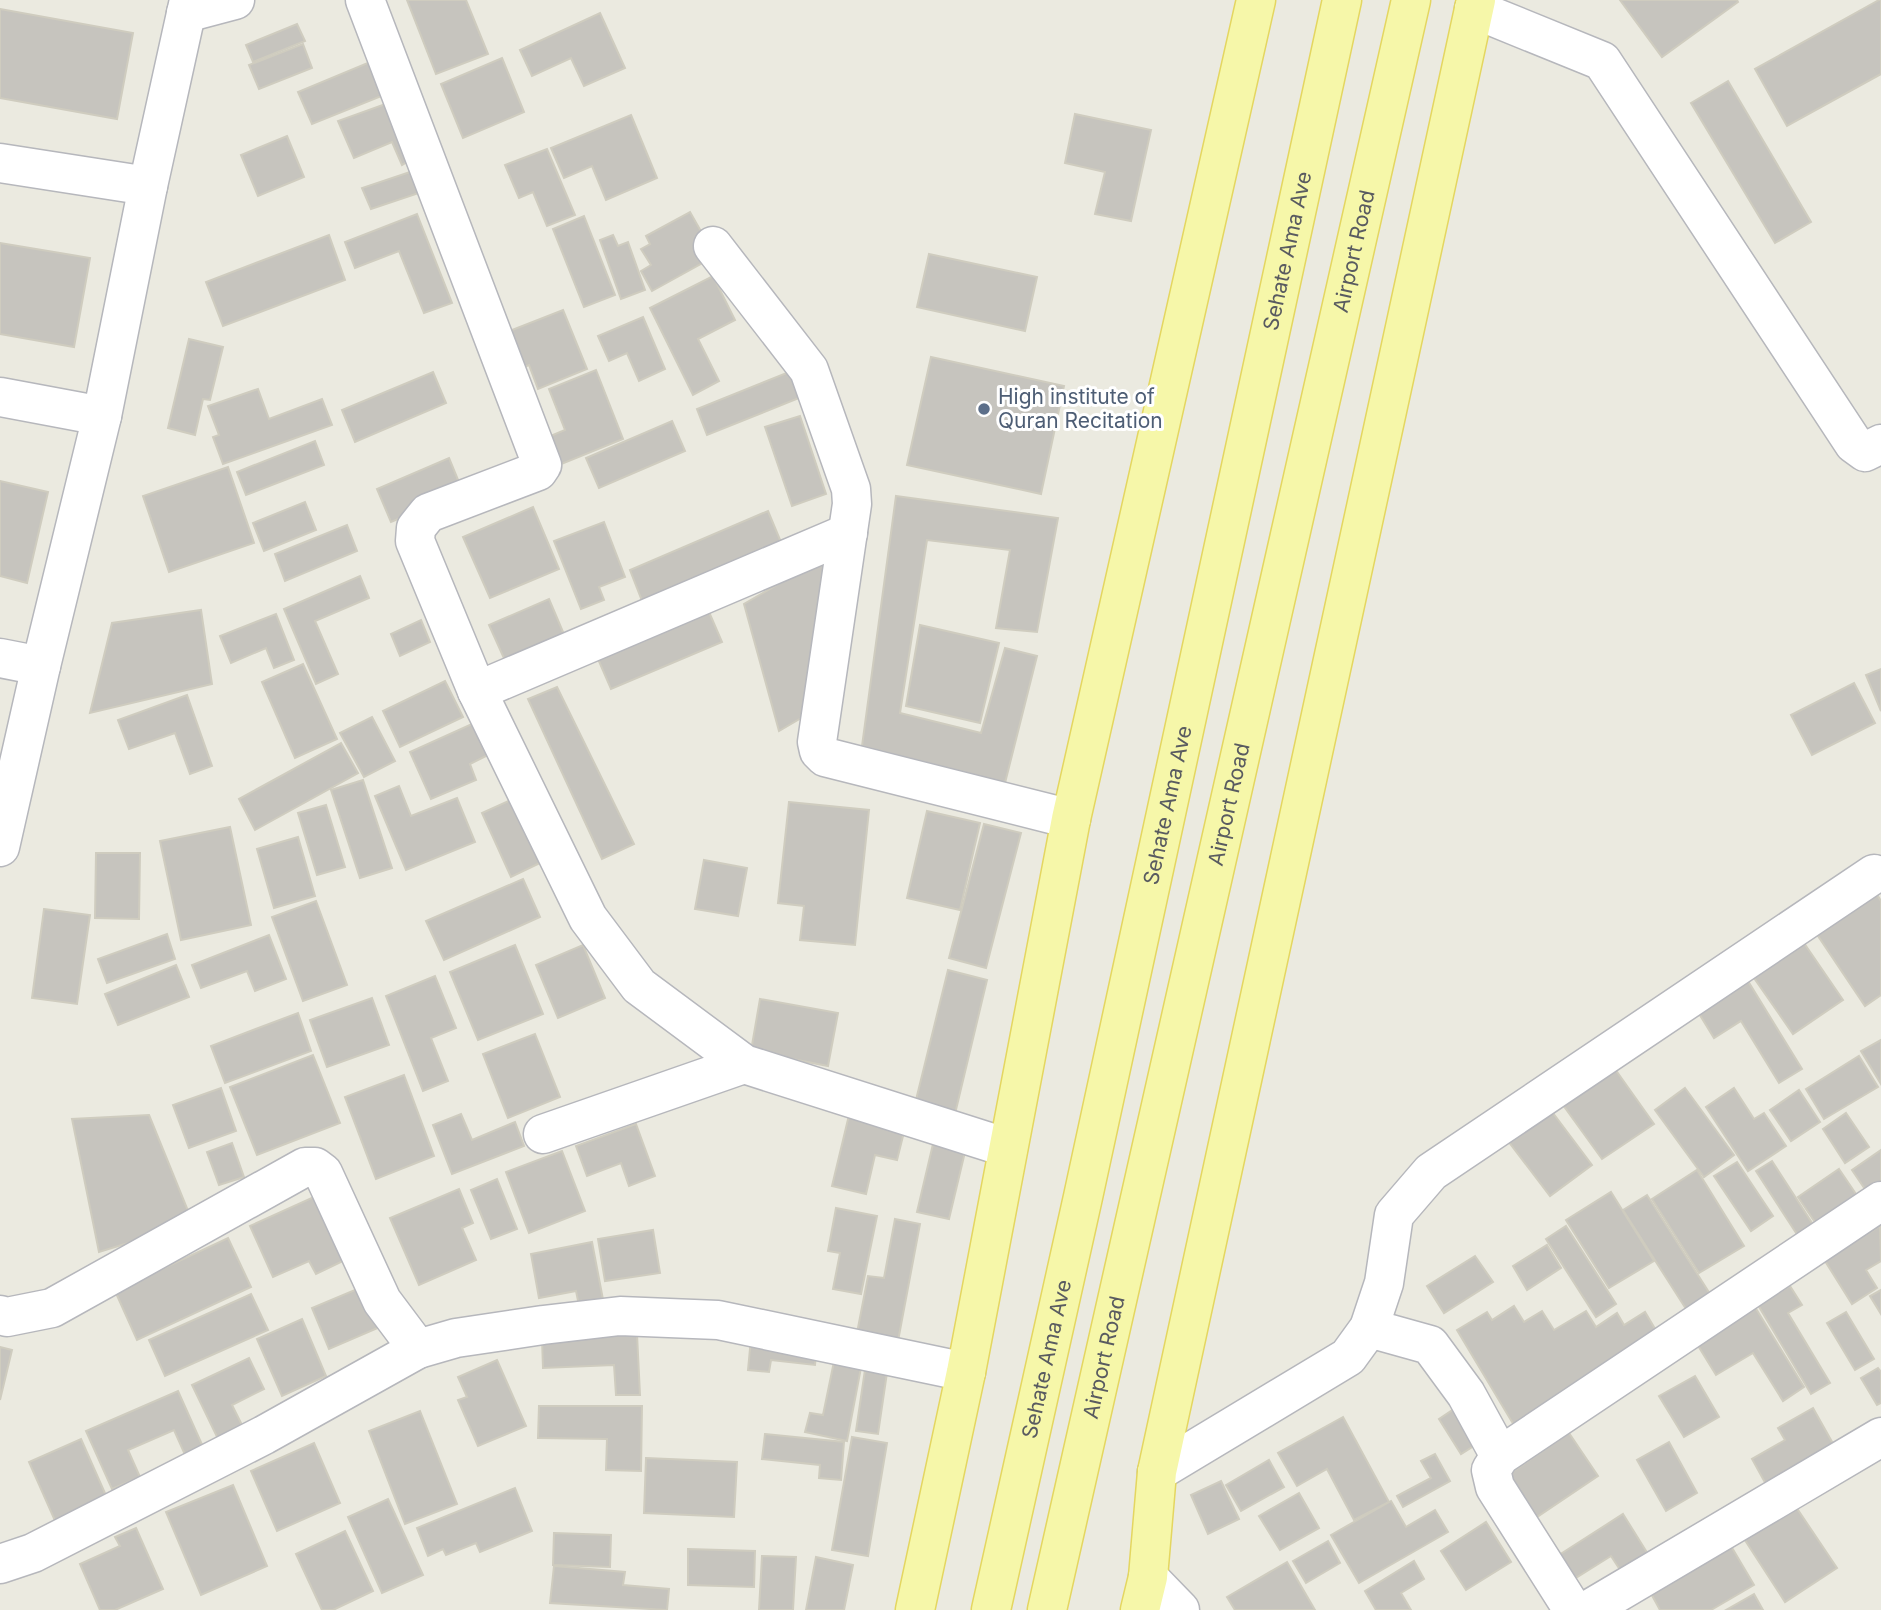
<svg xmlns="http://www.w3.org/2000/svg" width="1881" height="1610" viewBox="0 0 1881 1610" font-family="Inter,sans-serif">
<style>
.building{fill:#c6c4be;stroke:#cfccbf;stroke-width:2}
.lines{fill:none;stroke-linecap:round;stroke-linejoin:round}
.minor-casing{stroke:#b6b7bc;stroke-width:41}
.major-casing{stroke:#e4d660;stroke-width:41}
.minor{stroke:#fff;stroke-width:38}
.major{stroke:#f6f7a9;stroke-width:38}
.service-dot{fill:#5c6f8a;stroke:#fff;stroke-width:2.5}
.labels{text-anchor:middle;stroke-width:6;stroke-linejoin:round;paint-order:stroke}
.street-label{font-size:21px;fill:#595b60;stroke:#fff}
.service-label{font-size:21px;fill:#4e5e75;stroke:#fff;text-anchor:start}
</style>
<rect width="100%" height="100%" fill="#ebeae0"/>
<g class="building">
<polygon points="407,0 466,0 488,54 436,74"/>
<polygon points="1620,0 1737,0 1738,2 1662,57"/>
<polygon points="1879,0 1881,0 1881,74 1787,126 1755,69"/>
<polygon points="0,9 133,33 117,119 0,98"/>
<polygon points="600,13 625,68 584,86 571,58 532,76 520,50"/>
<polygon points="297,24 305,41 253,62 246,45"/>
<polygon points="303,44 312,68 259,89 249,65"/>
<polygon points="502,58 524,112 463,138 441,84"/>
<polygon points="370,62 384,95 312,124 298,92"/>
<polygon points="1728,81 1811,222 1775,243 1691,103"/>
<polygon points="391,102 415,157 402,165 392,142 354,158 338,121"/>
<polygon points="1075,114 1151,130 1131,221 1095,214 1105,172 1065,163"/>
<polygon points="631,115 657,178 606,200 592,166 564,178 551,148"/>
<polygon points="287,136 304,177 258,196 241,155"/>
<polygon points="547,149 575,215 547,226 533,192 519,198 505,165"/>
<polygon points="413,171 422,192 371,209 362,188"/>
<polygon points="690,212 715,256 652,291 641,271 651,265 641,249 650,244 646,236"/>
<polygon points="417,214 452,303 424,313 399,251 355,268 345,242"/>
<polygon points="584,216 615,295 584,307 553,229"/>
<polygon points="329,235 345,280 223,326 206,282"/>
<polygon points="613,235 618,246 628,242 645,290 621,299 600,240"/>
<polygon points="0,243 90,258 74,347 0,334"/>
<polygon points="929,254 1037,277 1025,331 917,307"/>
<polygon points="713,276 735,320 698,339 719,381 693,395 650,308"/>
<polygon points="563,310 587,369 538,389 529,365 506,374 492,338"/>
<polygon points="643,317 665,369 639,381 627,353 609,361 598,336"/>
<polygon points="189,339 223,347 210,400 203,399 195,435 168,428"/>
<polygon points="931,357 1064,386 1041,494 907,465"/>
<polygon points="596,370 623,439 559,465 548,437 565,430 549,389"/>
<polygon points="794,370 804,396 707,435 697,409"/>
<polygon points="433,372 446,403 355,442 342,410"/>
<polygon points="258,389 269,419 322,399 332,425 223,464 213,437 219,435 208,406"/>
<polygon points="800,416 826,494 792,506 765,427"/>
<polygon points="672,421 685,451 599,488 586,458"/>
<polygon points="315,441 324,465 246,495 237,472"/>
<polygon points="449,458 463,492 391,522 377,489"/>
<polygon points="228,467 254,543 169,572 143,496"/>
<polygon points="0,481 48,492 27,583 0,576"/>
<polygon points="896,496 1058,518 1037,632 996,628 1010,550 927,540 900,713 981,733 1005,648 1037,656 1005,783 862,746"/>
<polygon points="305,502 316,530 264,551 253,523"/>
<polygon points="533,507 559,569 490,598 463,537"/>
<polygon points="768,511 783,547 644,606 630,570"/>
<polygon points="604,522 625,577 599,587 604,600 581,609 554,541"/>
<polygon points="347,525 357,551 285,581 275,554"/>
<polygon points="830,554 820,707 779,731 744,604"/>
<polygon points="360,576 369,598 315,621 338,674 316,684 284,609"/>
<polygon points="549,599 566,639 507,665 489,625"/>
<polygon points="201,610 212,684 90,713 112,623"/>
<polygon points="709,612 722,642 611,689 598,659"/>
<polygon points="276,614 294,660 274,668 266,648 231,663 220,636"/>
<polygon points="421,620 430,642 400,656 391,634"/>
<polygon points="920,625 999,643 980,723 906,706"/>
<polygon points="303,664 337,739 295,758 262,682"/>
<polygon points="1881,669 1881,711 1866,675"/>
<polygon points="445,681 463,717 400,747 383,711"/>
<polygon points="1854,683 1875,723 1812,755 1791,715"/>
<polygon points="557,687 634,844 602,859 528,699"/>
<polygon points="187,695 212,766 190,774 175,733 129,749 118,720"/>
<polygon points="372,717 395,761 364,777 340,733"/>
<polygon points="474,723 488,755 470,764 476,780 431,799 410,752"/>
<polygon points="341,743 358,773 255,830 239,799"/>
<polygon points="363,780 392,868 360,878 331,790"/>
<polygon points="399,786 411,816 457,798 475,842 406,870 375,796"/>
<polygon points="511,800 540,863 511,877 482,813"/>
<polygon points="789,802 869,810 855,945 800,940 804,906 778,903"/>
<polygon points="326,805 345,867 317,875 298,813"/>
<polygon points="927,811 980,823 960,910 907,898"/>
<polygon points="984,824 1021,833 986,968 949,958"/>
<polygon points="230,827 251,925 181,940 160,841"/>
<polygon points="298,837 315,896 274,908 257,849"/>
<polygon points="96,853 140,853 139,919 95,918"/>
<polygon points="704,860 747,868 738,916 695,909"/>
<polygon points="523,879 540,917 444,960 426,921"/>
<polygon points="1876,893 1881,901 1881,995 1865,1006 1816,933"/>
<polygon points="316,901 347,985 303,1001 272,917"/>
<polygon points="44,909 90,915 77,1004 32,998"/>
<polygon points="167,934 175,959 107,983 98,959"/>
<polygon points="269,935 286,979 255,991 247,971 201,988 192,965"/>
<polygon points="1804,943 1843,1000 1793,1034 1754,978"/>
<polygon points="515,945 543,1014 478,1040 450,972"/>
<polygon points="583,945 605,998 558,1018 536,965"/>
<polygon points="176,965 189,997 118,1025 105,994"/>
<polygon points="948,970 987,980 954,1118 914,1108"/>
<polygon points="435,976 456,1028 431,1038 448,1081 423,1091 386,996"/>
<polygon points="1748,981 1802,1069 1779,1083 1741,1021 1714,1038 1698,1012"/>
<polygon points="372,998 389,1045 327,1067 310,1020"/>
<polygon points="760,999 838,1013 828,1066 751,1051"/>
<polygon points="298,1013 311,1051 225,1083 211,1046"/>
<polygon points="535,1034 560,1097 508,1118 483,1054"/>
<polygon points="1881,1040 1881,1084 1861,1051"/>
<polygon points="313,1055 340,1123 257,1155 230,1087"/>
<polygon points="1859,1056 1878,1087 1824,1119 1806,1089"/>
<polygon points="1615,1069 1654,1124 1602,1159 1563,1105"/>
<polygon points="404,1075 434,1156 376,1179 345,1097"/>
<polygon points="221,1088 236,1131 189,1148 173,1105"/>
<polygon points="1685,1088 1734,1155 1704,1177 1655,1110"/>
<polygon points="1734,1088 1754,1119 1764,1113 1786,1146 1748,1171 1706,1107"/>
<polygon points="1799,1090 1820,1122 1791,1141 1770,1110"/>
<polygon points="1550,1109 1592,1165 1550,1196 1508,1141"/>
<polygon points="850,1111 906,1124 897,1160 875,1155 866,1194 832,1186"/>
<polygon points="1846,1113 1869,1147 1845,1163 1823,1129"/>
<polygon points="461,1114 472,1140 515,1122 524,1146 452,1174 433,1125"/>
<polygon points="149,1115 193,1223 99,1252 72,1119"/>
<polygon points="636,1124 655,1176 629,1186 621,1163 587,1176 576,1146"/>
<polygon points="232,1143 244,1177 219,1185 207,1152"/>
<polygon points="933,1144 965,1152 949,1219 917,1212"/>
<polygon points="1881,1150 1881,1186 1869,1195 1852,1170"/>
<polygon points="562,1151 585,1211 529,1233 506,1172"/>
<polygon points="1772,1161 1814,1226 1798,1236 1756,1171"/>
<polygon points="1737,1162 1773,1216 1751,1231 1714,1176"/>
<polygon points="1839,1169 1860,1200 1819,1228 1798,1197"/>
<polygon points="1697,1170 1744,1246 1699,1273 1652,1199"/>
<polygon points="497,1179 517,1229 491,1239 471,1190"/>
<polygon points="459,1189 473,1223 462,1228 476,1260 419,1285 390,1218"/>
<polygon points="1611,1192 1654,1261 1609,1288 1566,1220"/>
<polygon points="1647,1195 1710,1294 1686,1309 1623,1210"/>
<polygon points="316,1196 345,1260 316,1274 309,1261 273,1277 250,1226"/>
<polygon points="836,1208 877,1216 861,1294 833,1289 840,1253 828,1251"/>
<polygon points="895,1219 920,1224 898,1341 857,1333 868,1276 884,1278"/>
<polygon points="1566,1226 1616,1304 1596,1317 1546,1239"/>
<polygon points="1880,1226 1881,1261 1866,1270 1877,1288 1852,1304 1825,1261"/>
<polygon points="653,1230 660,1273 605,1281 598,1239"/>
<polygon points="228,1238 251,1287 137,1340 115,1291"/>
<polygon points="592,1242 605,1310 581,1315 576,1291 539,1298 531,1254"/>
<polygon points="1547,1245 1561,1268 1527,1290 1513,1266"/>
<polygon points="1475,1256 1493,1282 1444,1313 1427,1286"/>
<polygon points="1790,1286 1802,1305 1788,1313 1830,1383 1811,1394 1758,1305"/>
<polygon points="362,1287 380,1327 329,1349 312,1308"/>
<polygon points="1881,1290 1881,1314 1870,1296"/>
<polygon points="251,1294 268,1330 165,1376 149,1340"/>
<polygon points="1514,1306 1524,1322 1542,1311 1554,1330 1586,1311 1596,1327 1617,1313 1624,1325 1645,1312 1664,1344 1518,1432 1457,1330 1487,1312 1492,1320"/>
<polygon points="1755,1307 1804,1387 1783,1401 1753,1353 1716,1375 1697,1344"/>
<polygon points="1846,1312 1874,1359 1855,1370 1827,1323"/>
<polygon points="302,1319 326,1376 282,1396 257,1339"/>
<polygon points="637,1334 640,1395 616,1395 614,1365 543,1368 542,1339"/>
<polygon points="751,1338 817,1346 815,1365 771,1360 769,1372 748,1370"/>
<polygon points="0,1347 12,1350 0,1400"/>
<polygon points="837,1347 864,1352 847,1441 805,1432 810,1413 823,1415"/>
<polygon points="867,1356 889,1359 878,1434 856,1431"/>
<polygon points="249,1358 264,1389 232,1405 244,1429 219,1441 192,1385"/>
<polygon points="497,1360 526,1426 478,1446 458,1400 467,1397 458,1377"/>
<polygon points="1878,1368 1881,1372 1881,1403 1877,1405 1861,1378"/>
<polygon points="1695,1376 1719,1417 1684,1437 1659,1396"/>
<polygon points="178,1391 204,1449 186,1457 174,1430 128,1450 140,1477 112,1489 86,1431"/>
<polygon points="539,1406 642,1406 641,1471 606,1470 607,1439 538,1438"/>
<polygon points="1813,1408 1836,1449 1768,1488 1752,1459 1785,1440 1778,1428"/>
<polygon points="1454,1409 1477,1444 1461,1454 1439,1419"/>
<polygon points="420,1411 457,1504 405,1524 369,1431"/>
<polygon points="1343,1417 1389,1502 1354,1520 1327,1469 1297,1486 1278,1453"/>
<polygon points="1569,1433 1598,1476 1531,1521 1502,1479"/>
<polygon points="765,1434 844,1442 841,1480 819,1478 820,1465 762,1459"/>
<polygon points="852,1437 887,1443 868,1556 832,1550"/>
<polygon points="81,1439 108,1500 56,1523 29,1462"/>
<polygon points="1669,1442 1697,1493 1666,1511 1637,1460"/>
<polygon points="314,1443 340,1503 277,1531 251,1471"/>
<polygon points="1435,1454 1450,1481 1403,1507 1397,1496 1431,1478 1421,1461"/>
<polygon points="646,1458 737,1462 734,1517 644,1513"/>
<polygon points="1269,1460 1284,1487 1241,1511 1226,1485"/>
<polygon points="1221,1481 1239,1519 1208,1534 1191,1495"/>
<polygon points="233,1485 267,1566 201,1595 166,1512"/>
<polygon points="515,1488 532,1531 480,1552 476,1543 446,1555 443,1549 428,1556 417,1528"/>
<polygon points="1299,1493 1319,1528 1280,1550 1259,1516"/>
<polygon points="388,1499 423,1575 382,1593 348,1517"/>
<polygon points="1391,1501 1406,1527 1435,1510 1448,1532 1359,1583 1331,1535"/>
<polygon points="1792,1501 1837,1568 1785,1602 1741,1534"/>
<polygon points="1623,1514 1651,1559 1624,1576 1611,1556 1574,1579 1559,1555"/>
<polygon points="1486,1522 1511,1562 1466,1590 1441,1551"/>
<polygon points="136,1528 163,1589 115,1610 100,1610 80,1564 120,1546 115,1537"/>
<polygon points="345,1531 373,1591 333,1610 322,1610 296,1554"/>
<polygon points="554,1533 611,1535 610,1567 553,1565"/>
<polygon points="1328,1541 1340,1563 1306,1583 1293,1561"/>
<polygon points="1728,1541 1754,1585 1711,1610 1660,1610 1648,1588"/>
<polygon points="688,1549 755,1551 754,1587 688,1585"/>
<polygon points="762,1556 796,1557 793,1610 759,1610"/>
<polygon points="816,1557 853,1565 844,1610 806,1610"/>
<polygon points="1414,1561 1424,1579 1401,1593 1411,1610 1376,1610 1365,1591"/>
<polygon points="1287,1562 1315,1610 1235,1610 1227,1597"/>
<polygon points="554,1566 625,1572 623,1585 669,1589 667,1610 550,1603"/>
<polygon points="1754,1594 1763,1610 1726,1610"/>
</g>
<g class="lines">
<g class="minor-casing">
<g id="minor">
<polyline points="365,0 542,465 538,471 428,513 416,528 415,541 477,691 588,918 639,986 744,1064 1008,1148"/>
<polyline points="1474,9 1602,61 1854,444 1865,452 1881,444"/>
<polyline points="186,13 235,0"/>
<polyline points="0,163 148,186"/>
<polyline points="713,246 809,370 851,489 852,504 817,742 819,751 825,757 1071,819"/>
<polyline points="0,397 102,416"/>
<polyline points="0,658 41,666"/>
<polyline points="477,691 848,533"/>
<polyline points="0,847 41,666 102,416 148,186 189,0"/>
<polyline points="543,1134 744,1064"/>
<polyline points="0,1315 7,1317 52,1308 305,1167 315,1167 323,1173 382,1301 418,1349"/>
<polyline points="1369,1328 1430,1345 1466,1394 1500,1456"/>
<polyline points="1157,1472 1348,1357 1369,1328 1384,1283 1394,1215 1431,1172 1874,874"/>
<polyline points="0,1564 33,1553 264,1435 418,1349 456,1338 543,1325 620,1316 718,1320 966,1372"/>
<polyline points="1148,1577 1180,1610"/>
<polyline points="1573,1610 1495,1487 1491,1470 1500,1456 1881,1201"/>
<polyline points="1588,1610 1881,1437"/>
</g>
</g>
<g class="major-casing">
<g id="major">
<polyline points="915,1610 966,1372 1071,819 1256,0"/>
<path id="s1" d="M991 1610 1083 1197 1342 0"/>
<path id="s2" d="M1047 1610 1411 0"/>
<polyline points="1140,1610 1148,1577 1157,1472 1476,0"/>
</g>
</g>
<use href="#minor" class="minor"/>
<use href="#major" class="major"/>
</g>
<circle class="service-dot" cx="984" cy="409" r="7"/>
<g class="labels">
<g class="street-label">
<text dy="7" stroke="none"><textPath href="#s1" startOffset="1391">Sehate Ama Ave</textPath></text>
<text dy="7" stroke="none"><textPath href="#s2" startOffset="1393">Airport Road</textPath></text>
<text dy="7" stroke="none"><textPath href="#s1" startOffset="824">Sehate Ama Ave</textPath></text>
<text dy="7" stroke="none"><textPath href="#s2" startOffset="826">Airport Road</textPath></text>
<text dy="7" stroke="none"><textPath href="#s2" startOffset="259">Airport Road</textPath></text>
<text dy="7" stroke="none"><textPath href="#s1" startOffset="257">Sehate Ama Ave</textPath></text>
</g>
<g class="service-label">
<text x="998" y="404">High institute of<tspan x="998" dy="24">Quran Recitation</tspan></text>
</g>
</g>
</svg>
